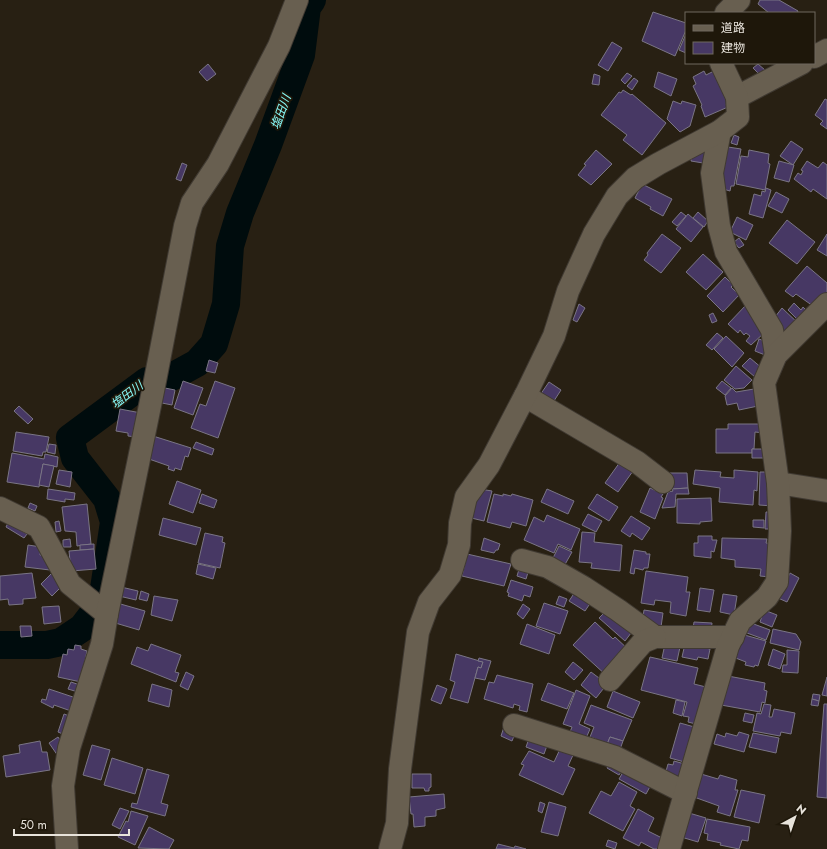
<svg xmlns="http://www.w3.org/2000/svg" width="827" height="849" viewBox="0 0 827 849" font-family="Jost,'Noto Sans JP',sans-serif">
<style>
.lines{fill:none;stroke-linecap:round;stroke-linejoin:round}
.river{stroke:#000c0d;stroke-width:28}
.building{fill:#473864;stroke:#7a7585}
.minor-casing{stroke:#403a32;stroke-width:24}
.minor{stroke:#685f50;stroke-width:22}
.labels{text-anchor:middle;stroke-width:3.5;stroke-linejoin:round;paint-order:stroke}
.water-label{font-size:12px;font-style:italic;fill:#87faf9;stroke:#1e170a}
</style>
<rect width="100%" height="100%" fill="#282013"/>
<g class="lines">
<polyline class="river" points="0,645 47,645 61,642 82,628 102,602 114,522 107,499 75,458 70,438 147,381 166,380 197,363 214,344 226,304 230,246 240,213 268,145 301,55 307,7 312,0"/>
</g>
<g class="building">
<polygon points="760,0 779,0 798,11 797,13 769,13 758,4"/>
<polygon points="653,12 686,23 686,30 675,56 642,41"/>
<polygon points="686,34 686,53 679,50"/>
<polygon points="612,42 622,48 608,71 598,65"/>
<polygon points="208,64 216,74 207,81 199,72"/>
<polygon points="758,64 765,70 760,75 753,68"/>
<polygon points="716,70 730,102 726,104 728,107 705,117 701,106 702,105 693,86 696,84 693,77 704,71 706,75"/>
<polygon points="658,72 677,79 671,96 654,87"/>
<polygon points="627,73 632,76 625,84 621,80"/>
<polygon points="594,74 600,76 599,85 592,84"/>
<polygon points="634,78 638,81 632,90 627,86"/>
<polygon points="623,90 631,95 632,94 666,123 642,155 623,140 627,135 601,115 619,92 621,93"/>
<polygon points="825,99 827,100 827,129 820,124 823,121 815,115"/>
<polygon points="673,101 681,104 682,101 696,105 690,126 680,132 667,119"/>
<polygon points="734,135 739,137 737,145 731,143"/>
<polygon points="791,141 803,149 793,165 780,156"/>
<polygon points="728,147 741,149 734,186 731,186 730,191 723,189 721,184"/>
<polygon points="711,149 709,164 691,161 692,153"/>
<polygon points="596,150 612,164 591,185 578,175 586,165 584,164"/>
<polygon points="749,150 769,154 768,163 770,164 765,190 736,184 741,156 748,157"/>
<polygon points="779,161 794,165 789,182 774,178"/>
<polygon points="807,161 818,168 823,162 827,165 827,199 813,189 811,192 794,179 798,173 801,175 803,171 801,170"/>
<polygon points="182,163 187,165 181,181 176,179"/>
<polygon points="642,184 672,199 663,216 650,209 651,207 635,198"/>
<polygon points="766,188 771,190 763,218 749,214 754,194 761,196 762,191 765,192"/>
<polygon points="776,192 789,199 782,213 768,206"/>
<polygon points="681,212 686,216 677,226 672,222"/>
<polygon points="698,212 708,221 704,227 693,218"/>
<polygon points="688,214 703,227 691,242 676,229"/>
<polygon points="737,217 753,225 746,240 730,232"/>
<polygon points="787,220 815,242 797,264 769,243"/>
<polygon points="662,234 681,248 661,273 644,260 648,255 647,253"/>
<polygon points="827,234 827,256 817,250"/>
<polygon points="739,238 744,245 739,248 734,242"/>
<polygon points="703,254 723,272 706,290 686,272"/>
<polygon points="807,266 827,283 827,292 813,306 796,294 793,297 785,291"/>
<polygon points="725,277 733,285 731,287 739,295 723,312 707,296"/>
<polygon points="794,303 801,310 803,307 809,313 800,322 788,310"/>
<polygon points="579,304 585,308 577,322 573,320"/>
<polygon points="746,305 764,333 751,345 746,341 750,336 746,333 744,335 740,330 738,333 728,324"/>
<polygon points="782,308 799,324 787,336 775,317"/>
<polygon points="713,313 717,321 712,323 709,315"/>
<polygon points="717,333 723,338 712,350 706,345"/>
<polygon points="726,336 744,353 732,367 714,349"/>
<polygon points="759,339 770,343 765,355 755,351"/>
<polygon points="750,358 763,369 755,377 742,366"/>
<polygon points="209,360 218,363 215,373 206,371"/>
<polygon points="736,366 752,380 744,388 735,389 724,380"/>
<polygon points="183,381 203,388 193,415 174,408"/>
<polygon points="215,381 235,388 218,438 191,428 200,404 206,406"/>
<polygon points="722,381 731,388 725,395 716,388"/>
<polygon points="549,382 561,390 552,404 540,395"/>
<polygon points="160,387 175,390 172,405 157,402"/>
<polygon points="732,388 736,392 754,389 758,406 739,410 737,403 727,405 725,396"/>
<polygon points="19,406 33,419 28,424 14,411"/>
<polygon points="120,409 141,413 136,437 128,436 128,433 116,431"/>
<polygon points="728,424 764,424 764,433 755,432 754,449 752,449 752,453 716,453 716,429 728,429"/>
<polygon points="16,432 49,437 46,452 43,452 42,456 13,451"/>
<polygon points="153,436 191,448 188,457 185,456 181,470 175,468 174,471 168,469 169,466 149,459"/>
<polygon points="196,442 214,449 212,455 193,448"/>
<polygon points="49,444 56,445 55,454 47,452"/>
<polygon points="752,449 767,449 768,458 752,458"/>
<polygon points="12,453 44,459 45,454 58,457 57,467 43,464 39,487 7,482"/>
<polygon points="620,462 633,471 618,492 605,483"/>
<polygon points="43,464 54,466 49,487 39,485"/>
<polygon points="59,470 72,472 70,487 56,484"/>
<polygon points="695,470 721,472 720,477 734,478 734,470 758,472 757,491 754,490 753,505 719,502 720,488 693,484"/>
<polygon points="760,472 772,472 773,506 759,505"/>
<polygon points="670,473 687,473 688,488 672,489"/>
<polygon points="177,481 201,490 193,513 169,504"/>
<polygon points="650,488 663,494 661,497 663,498 655,519 640,512"/>
<polygon points="688,488 689,494 676,494 675,507 662,508 668,492 673,491 672,489"/>
<polygon points="48,489 75,493 74,500 65,499 65,502 47,499"/>
<polygon points="480,489 492,491 484,521 467,517"/>
<polygon points="547,489 574,501 568,514 541,502"/>
<polygon points="202,494 217,500 214,508 199,503"/>
<polygon points="494,494 503,496 503,494 511,496 512,494 533,500 526,526 512,522 510,528 487,522"/>
<polygon points="597,494 618,507 609,521 588,508"/>
<polygon points="711,498 712,521 700,522 700,524 677,523 677,499"/>
<polygon points="30,503 37,506 35,511 28,508"/>
<polygon points="87,504 91,544 77,546 76,532 65,531 62,507"/>
<polygon points="766,512 772,512 772,529 765,529"/>
<polygon points="588,514 602,521 596,532 582,525"/>
<polygon points="547,515 580,529 571,550 558,544 554,553 524,540 534,517 544,522"/>
<polygon points="631,516 650,528 642,540 632,533 630,537 621,531"/>
<polygon points="163,518 201,528 196,545 159,535"/>
<polygon points="753,520 764,520 764,528 753,527"/>
<polygon points="59,521 61,531 56,532 55,522"/>
<polygon points="8,523 27,534 24,538 6,527"/>
<polygon points="582,532 595,533 594,542 622,545 620,571 591,568 592,563 579,562"/>
<polygon points="205,533 223,537 222,542 225,543 220,568 198,563"/>
<polygon points="698,536 712,536 712,540 717,540 714,552 711,551 711,558 694,556 694,543 698,543"/>
<polygon points="484,538 500,544 498,550 496,550 494,553 481,550"/>
<polygon points="722,538 767,539 766,543 773,544 770,577 760,576 761,569 735,567 735,560 721,558"/>
<polygon points="70,539 71,547 63,547 63,540"/>
<polygon points="94,544 94,549 80,550 80,545"/>
<polygon points="28,545 41,547 40,555 45,556 50,570 25,567"/>
<polygon points="559,546 572,552 563,568 551,562"/>
<polygon points="94,549 96,569 71,571 69,551"/>
<polygon points="634,550 646,552 646,554 650,554 648,568 644,568 643,570 635,568 634,574 630,573"/>
<polygon points="467,554 511,564 504,586 462,576"/>
<polygon points="198,564 216,568 213,579 196,574"/>
<polygon points="520,566 529,569 526,579 517,576"/>
<polygon points="646,571 688,577 686,592 690,592 686,616 670,613 671,602 655,600 654,605 641,603"/>
<polygon points="32,573 36,598 23,599 23,604 9,605 8,599 0,600 0,576"/>
<polygon points="52,573 63,585 52,596 41,584"/>
<polygon points="790,573 799,578 787,602 778,598"/>
<polygon points="511,580 533,587 530,597 524,595 522,601 508,596 509,593 507,592"/>
<polygon points="121,587 138,591 136,600 119,596"/>
<polygon points="700,588 714,590 710,612 697,610"/>
<polygon points="577,589 593,599 585,611 569,601"/>
<polygon points="141,591 149,594 147,601 139,599"/>
<polygon points="723,594 737,596 734,615 720,612"/>
<polygon points="154,596 178,600 172,621 151,615"/>
<polygon points="559,596 567,599 564,607 556,604"/>
<polygon points="117,603 145,611 139,630 112,622"/>
<polygon points="544,603 568,611 560,634 536,626"/>
<polygon points="523,604 530,609 523,619 517,614"/>
<polygon points="59,606 61,622 44,624 42,607"/>
<polygon points="644,610 663,613 661,627 642,624"/>
<polygon points="764,610 777,615 772,627 760,622"/>
<polygon points="606,611 631,633 625,641 599,618"/>
<polygon points="595,622 613,639 615,637 630,651 607,676 573,645"/>
<polygon points="694,622 712,623 711,631 693,629"/>
<polygon points="751,623 770,630 766,640 747,633"/>
<polygon points="527,624 555,635 549,654 520,644"/>
<polygon points="20,626 31,626 32,636 21,637"/>
<polygon points="773,629 796,634 801,642 799,650 770,643"/>
<polygon points="741,634 766,641 758,666 755,665 754,667 745,665 746,662 733,657"/>
<polygon points="151,644 181,655 175,672 179,673 176,682 131,664 137,647 148,651"/>
<polygon points="665,644 680,647 677,661 662,658"/>
<polygon points="685,644 710,649 708,659 698,657 697,660 682,657"/>
<polygon points="75,645 81,646 81,649 87,651 81,682 58,677 63,654 67,655 68,649 74,650"/>
<polygon points="773,649 785,654 780,669 768,665"/>
<polygon points="787,650 799,651 798,673 782,672 783,665 787,665"/>
<polygon points="456,654 483,662 481,668 478,667 468,703 450,698 455,682 450,680"/>
<polygon points="650,657 698,668 694,684 710,688 696,724 688,722 689,717 683,716 687,702 641,690"/>
<polygon points="479,658 491,661 485,680 475,678 478,667 481,668 483,662 478,661"/>
<polygon points="573,662 583,670 574,680 565,672"/>
<polygon points="186,672 194,676 188,690 180,686"/>
<polygon points="591,672 607,684 596,698 581,685"/>
<polygon points="497,675 533,684 527,712 519,710 520,706 514,704 513,708 484,699 489,682 494,683"/>
<polygon points="728,676 765,683 764,690 767,691 765,703 762,702 760,712 721,705"/>
<polygon points="827,677 827,696 822,695"/>
<polygon points="71,682 80,685 78,692 68,689"/>
<polygon points="548,683 574,693 567,709 541,700"/>
<polygon points="152,684 172,690 169,707 148,701"/>
<polygon points="437,685 447,689 441,704 431,700"/>
<polygon points="49,689 76,698 71,711 54,705 53,708 41,702 42,699 46,700"/>
<polygon points="576,690 590,696 579,724 590,729 584,743 568,737 572,727 563,724"/>
<polygon points="613,691 640,702 633,718 607,707"/>
<polygon points="813,694 820,695 819,701 812,699"/>
<polygon points="812,699 819,701 818,706 811,705"/>
<polygon points="676,700 685,702 682,716 673,713"/>
<polygon points="764,704 771,705 769,717 772,717 774,709 795,713 791,734 781,732 780,736 753,731 757,713 761,714"/>
<polygon points="824,704 827,704 827,798 817,797"/>
<polygon points="591,705 632,720 623,741 610,737 606,747 595,743 596,739 590,737 594,727 584,723"/>
<polygon points="745,713 754,715 752,723 743,721"/>
<polygon points="64,714 72,717 65,735 58,732"/>
<polygon points="680,723 698,728 688,763 670,758"/>
<polygon points="504,727 516,731 512,741 501,736"/>
<polygon points="739,732 749,735 744,752 714,744 717,734 725,737 726,733 737,736"/>
<polygon points="531,733 549,740 544,754 526,747"/>
<polygon points="753,733 779,738 776,753 749,747"/>
<polygon points="58,737 65,747 58,756 49,743"/>
<polygon points="610,737 623,741 619,752 606,747"/>
<polygon points="40,741 42,752 47,752 50,770 6,777 3,756 20,753 19,745"/>
<polygon points="92,745 110,750 101,780 83,775"/>
<polygon points="561,747 574,753 568,766 575,769 563,795 519,775 524,765 521,764 529,751 554,762"/>
<polygon points="112,758 143,768 135,794 104,785"/>
<polygon points="612,759 625,766 619,775 607,768"/>
<polygon points="674,761 688,765 683,782 665,775 668,764 673,765"/>
<polygon points="626,767 653,781 646,794 619,779"/>
<polygon points="147,769 169,775 161,803 168,805 165,816 131,807 132,803 137,804"/>
<polygon points="412,774 431,774 431,787 429,788 429,791 425,791 424,788 412,788"/>
<polygon points="701,774 718,779 720,775 737,780 735,790 738,790 730,816 717,812 719,806 694,797"/>
<polygon points="619,782 637,792 630,806 635,809 623,831 589,813 601,791 611,796"/>
<polygon points="741,790 765,795 759,823 734,817"/>
<polygon points="444,794 445,808 436,810 436,816 425,817 425,826 414,827 413,814 411,814 409,797"/>
<polygon points="540,802 545,804 542,813 538,811"/>
<polygon points="549,802 566,807 558,836 541,832"/>
<polygon points="120,808 129,811 120,829 112,825"/>
<polygon points="638,809 654,818 648,831 666,840 661,849 654,849 641,842 639,846 623,838"/>
<polygon points="131,811 148,816 135,845 118,837 126,821 128,822"/>
<polygon points="689,813 706,818 698,842 681,837"/>
<polygon points="707,819 750,827 748,841 742,840 739,849 720,845 721,843 707,840 708,834 704,833"/>
<polygon points="149,827 174,840 169,849 138,848"/>
<polygon points="608,840 617,843 615,849 606,846"/>
<polygon points="498,844 514,848 515,846 526,849 496,849"/>
</g>
<g class="lines">
<g class="minor-casing">
<g id="minor">
<polyline points="726,13 739,0"/>
<polyline points="814,57 827,50"/>
<polyline points="737,97 802,63"/>
<polyline points="720,131 712,173 719,226 726,252 772,330 776,355"/>
<polyline points="525,396 637,462 663,482"/>
<polyline points="778,483 827,491"/>
<polyline points="0,508 39,527 70,584 107,614"/>
<polyline points="522,560 548,567 583,587 618,610 655,637 733,637"/>
<polyline points="610,680 643,642 655,637"/>
<polyline points="514,725 615,757 686,793"/>
<polyline points="67,849 63,786 69,748 102,644 107,614 153,391 185,226 192,203 218,164 279,46 297,0"/>
<polyline points="390,849 397,823 400,769 418,632 429,602 450,575 459,545 460,523 466,497 489,465 527,392 554,336 568,291 594,234 617,196 635,178 658,164 720,131 738,117 737,97 721,63"/>
<polyline points="669,849 728,646 740,621 767,597 777,582 780,531 778,483 764,383 776,355 827,304"/>
</g>
</g>
<use href="#minor" class="minor"/>
</g>
<g class="labels">
<g class="water-label">
<text transform="translate(281 112) rotate(-70)" y="4">塩田川</text>
<text transform="translate(127 395) rotate(-37)" y="4">塩田川</text>
</g>
</g>
<rect x="685" y="12" width="130" height="52" fill="#1e170a" stroke="#6f695e"/>
<rect x="693" y="25" width="20" height="6" fill="#685f50" stroke="#6f695e"/>
<text x="721" y="32" font-size="12" fill="#e8e3db">道路</text>
<rect x="693" y="42" width="20" height="12" fill="#473864" stroke="#6f695e"/>
<text x="721" y="52" font-size="12" fill="#e8e3db">建物</text>
<g transform="translate(795 817) rotate(40)" stroke="#1e170a" stroke-width="3" paint-order="stroke">
<path d="M0-3L7 15L0 10L-7 15Z" fill="#e8e3db"/>
<text y="-6" font-size="11" font-weight="bold" text-anchor="middle" fill="#e8e3db">N</text>
</g>
<path d="M14 829v6h115v-6" fill="none" stroke="#e8e3db" stroke-width="2"/>
<text x="20" y="829" font-size="12" fill="#e8e3db" stroke="#1e170a" stroke-width="3" paint-order="stroke">50 m</text>
</svg>
